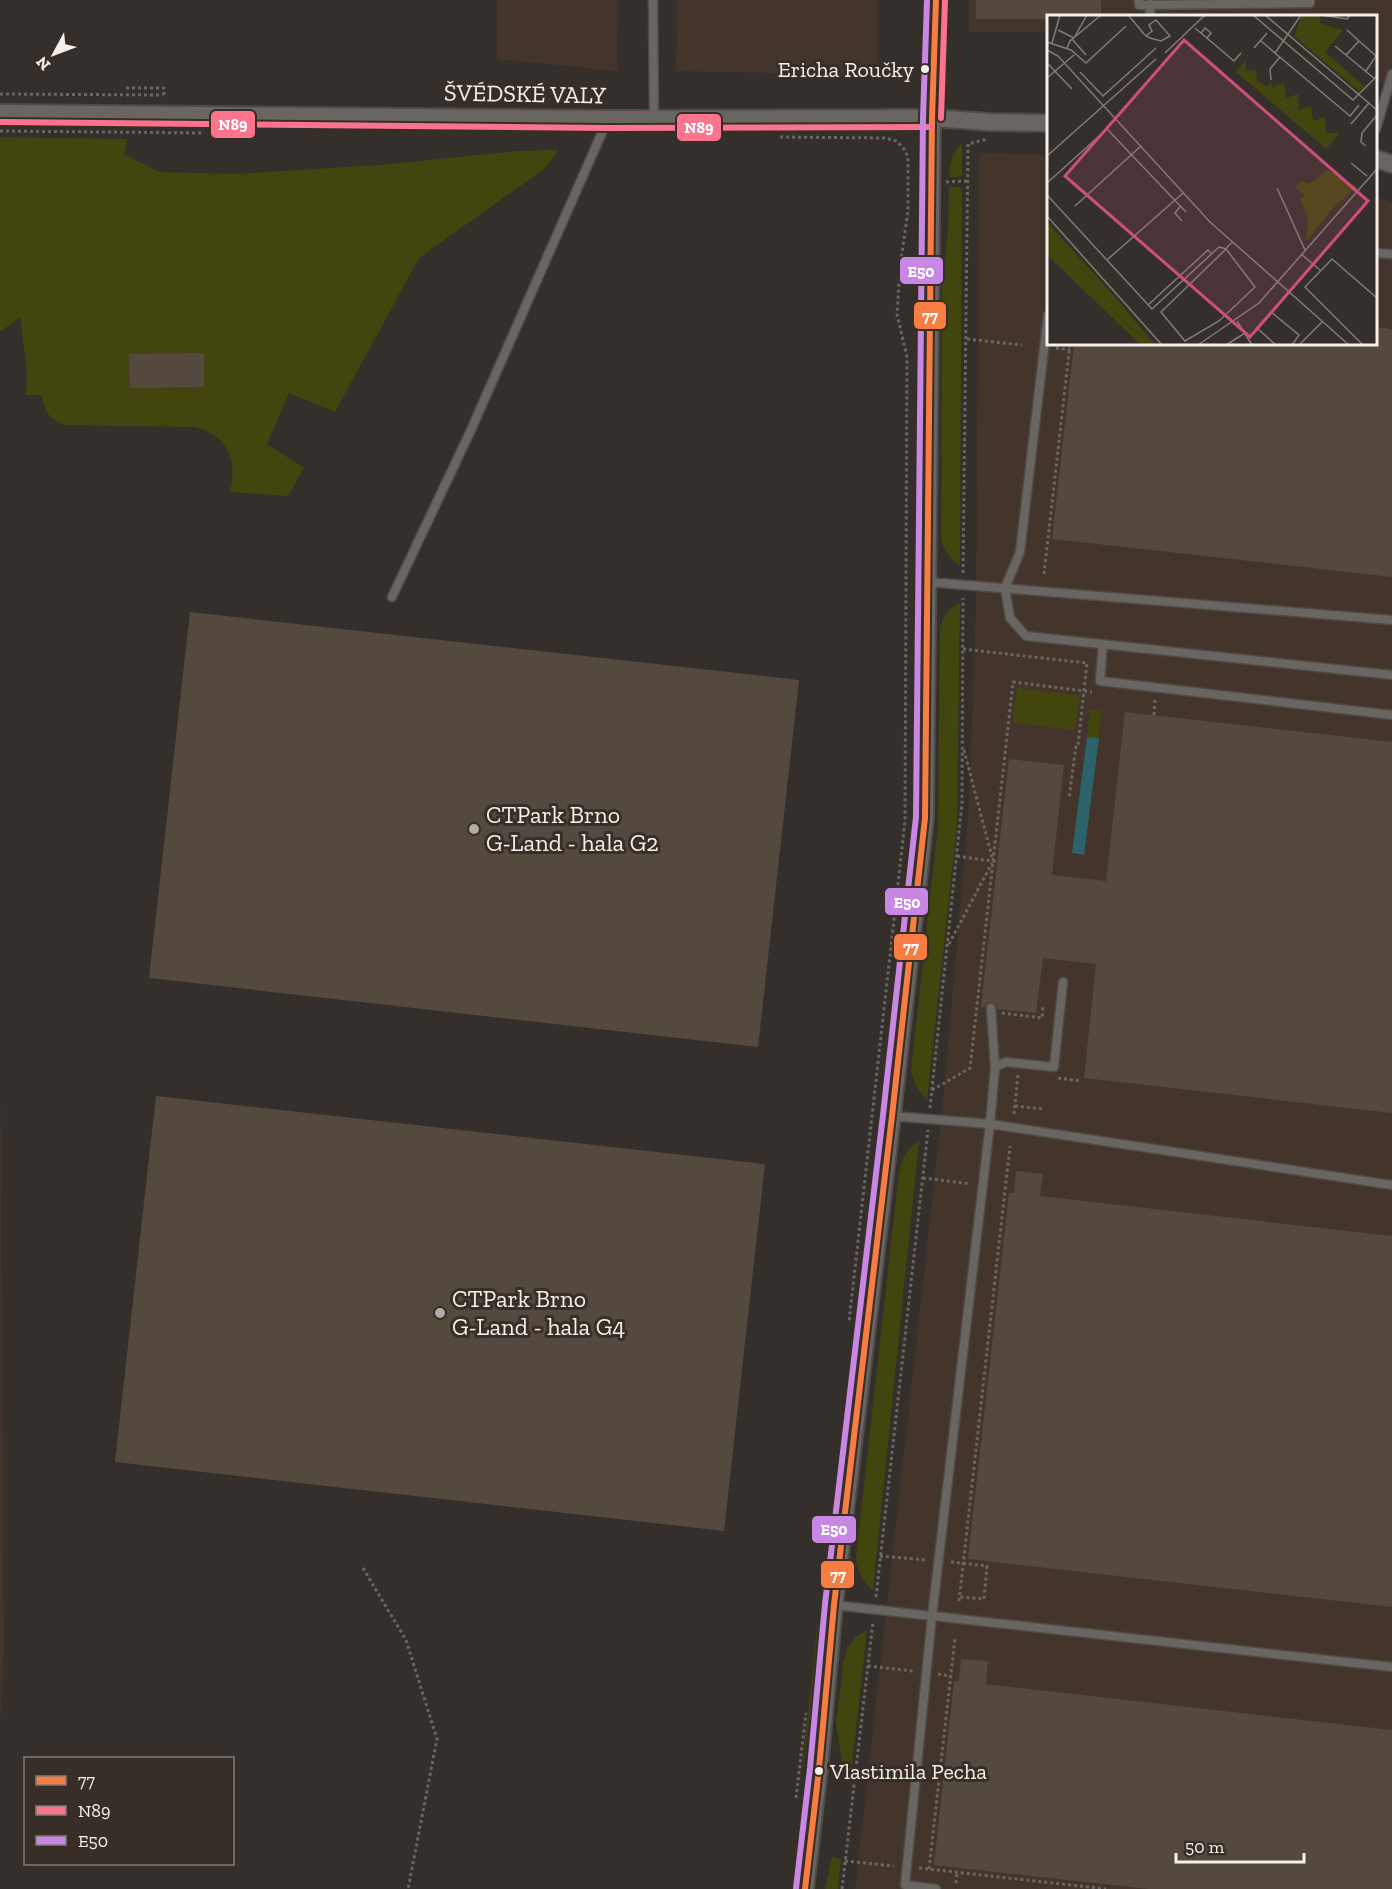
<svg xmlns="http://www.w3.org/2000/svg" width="1392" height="1889" viewBox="0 0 1392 1889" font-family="'Zilla Slab',serif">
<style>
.built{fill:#43352b}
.green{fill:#42450d}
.water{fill:#2c626a}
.building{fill:#53493e}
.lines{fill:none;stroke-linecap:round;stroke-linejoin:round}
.lane-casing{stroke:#4f4b47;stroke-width:11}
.street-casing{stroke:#4f4b47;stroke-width:20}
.path{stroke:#6a6663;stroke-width:3;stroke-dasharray:3 3;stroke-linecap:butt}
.lane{stroke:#696561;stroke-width:8}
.street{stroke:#696561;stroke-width:16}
.bus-1-casing{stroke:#372e27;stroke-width:10}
.bus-2-casing{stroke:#372e27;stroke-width:10}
.bus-3-casing{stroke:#372e27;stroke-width:10}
.bus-1{stroke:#f77d43;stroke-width:6}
.bus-2{stroke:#fc738d;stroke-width:6}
.bus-3{stroke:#c787e3;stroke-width:6}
.bus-dot{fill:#f6f0ec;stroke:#372e27;stroke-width:2}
.poi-dot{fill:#b2aca8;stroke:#372e27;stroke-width:2}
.labels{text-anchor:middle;stroke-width:6;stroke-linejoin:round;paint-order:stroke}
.bus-label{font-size:22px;fill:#f6f0ec;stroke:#372e27;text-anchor:end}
.street-label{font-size:24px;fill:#f6f0ec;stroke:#372e27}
.poi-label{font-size:24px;fill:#f6f0ec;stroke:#372e27;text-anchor:start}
.inset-road{fill:none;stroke:#827c78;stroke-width:1.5}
.view{fill:#cf4e7f;fill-opacity:0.15;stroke:#cf4e7f;stroke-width:3}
.inset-edge{fill:none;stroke:#f6f0ec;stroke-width:3}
.line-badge{stroke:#372e27;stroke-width:2}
.badge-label{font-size:16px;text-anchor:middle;font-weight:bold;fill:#fff}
</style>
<rect width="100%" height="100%" fill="#342f2a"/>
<g class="built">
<polygon points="497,0 618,0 617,71 497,59"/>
<polygon points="677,0 878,0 877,75 676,71"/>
<polygon points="969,0 1392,0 1392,87 1376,81 1376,16 1048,16 1048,32 969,32"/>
<polygon points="982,153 1048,155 1048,344 1376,344 1376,197 1392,202 1392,1889 855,1889 943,1103 969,805 976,604 979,159"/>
<polygon points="0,1046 4,1649 0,1726"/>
</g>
<g class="green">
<path d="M0 137 127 139 124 154 159 172 234 174 380 165 518 151 559 150 544 169 419 258 335 412 289 393 267 444 304 468 288 496 230 492C238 460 228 435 194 427L64 425C49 419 44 411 42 395H26L27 372 20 317 0 332Z"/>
<path d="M962 143V175L959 177H949C950 162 952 154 962 143Z"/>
<path d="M949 187H959L962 190 960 566C950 558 944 551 941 539L942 290 948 232Z"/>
<path d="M960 603 957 826 927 1099 916 1087 911 1070 938 826 940 630C942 617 948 608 960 603Z"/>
<polygon points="1017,688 1080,695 1075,730 1013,723"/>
<polygon points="1090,709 1101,711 1099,738 1087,737"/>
<path d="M919 1141 873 1590C862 1581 857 1572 856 1558L899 1172C902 1159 907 1149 919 1141Z"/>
<polygon points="818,1622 821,1630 817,1663 800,1790"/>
<polygon points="867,1630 852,1764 842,1763 836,1722 844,1659 848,1648 855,1638"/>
<polygon points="832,1857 841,1859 838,1889 825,1889"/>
</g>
<polygon class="water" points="1087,737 1099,738 1084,855 1072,853"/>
<g class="building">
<polygon points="976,0 1101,0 1101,16 1048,16 1048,19 976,19"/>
<polygon points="1376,327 1392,329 1392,577 1052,539 1074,344 1376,344"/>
<polygon points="204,353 204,387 130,388 129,354"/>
<polygon points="190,612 799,680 758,1047 149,978"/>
<polygon points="1125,712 1392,742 1392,1113 1084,1078 1096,964 1043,958 1036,1013 997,1009 996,1004 991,1002 987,1003 985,1007 981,1007 1009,759 1064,765 1052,875 1106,881"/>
<polygon points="156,1096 765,1164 724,1531 115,1462"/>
<polygon points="1016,1171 1043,1174 1040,1196 1392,1236 1392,1607 968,1559 1009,1193 1014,1193"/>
<polygon points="961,1659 988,1661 986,1684 1392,1730 1392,1889 1149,1889 934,1865 954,1681 959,1681"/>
</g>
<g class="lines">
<g class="lane-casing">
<g id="lane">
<polyline points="653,0 654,119"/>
<polyline points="1139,0 1139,5 1310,3 1310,0"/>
<polyline points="1150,4 1150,16"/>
<polyline points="1376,129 1392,74"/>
<polyline points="1376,253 1392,254"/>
<polyline points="1048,315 1020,552 1005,588 1010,618 1026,636 1392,675"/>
<polyline points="928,582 1392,620"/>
<polyline points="392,597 471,430 608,119"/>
<polyline points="1103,644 1100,681 1392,715"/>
<polyline points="995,1067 1006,1062 1054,1067 1063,982"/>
<polyline points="892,1116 990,1124 1392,1185"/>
<polyline points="834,1605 1392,1667"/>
<polyline points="936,1889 905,1885 932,1616 990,1124 995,1067 991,1008"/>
</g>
</g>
<g class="street-casing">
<g id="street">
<polyline points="0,113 608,119 932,118 989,122 1048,123"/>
<polyline points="1376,159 1392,164"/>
<polyline points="805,1889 819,1769 834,1605 892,1116 925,818 932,118 936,0"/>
</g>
</g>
<g class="path">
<polyline points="126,88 164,88 164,95"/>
<polyline points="0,94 163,95"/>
<polyline points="0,131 203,133"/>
<polyline points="780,137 885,138 896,141 903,147 908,157 908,211 900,267 897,314 907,357 905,821 849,1322"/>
<polyline points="946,182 967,181"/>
<polyline points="967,339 1022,345"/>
<polyline points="1056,348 1070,350"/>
<polyline points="963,573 968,144 987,139"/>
<polyline points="1044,574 1070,344"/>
<polyline points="963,649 1087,663 1078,745 1076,745 1069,799"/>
<polyline points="1154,715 1155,699"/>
<polyline points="964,750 992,857"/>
<polyline points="957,856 998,862"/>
<polyline points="949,944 992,863"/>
<polyline points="1002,1013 1042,1018 1043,1006"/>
<polyline points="1058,1078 1081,1081"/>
<polyline points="932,1090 970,1068 1013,682 1092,692"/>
<polyline points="1015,1106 1043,1109"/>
<polyline points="930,1108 962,803 963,598"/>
<polyline points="1014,1114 1018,1074"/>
<polyline points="923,1178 971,1184"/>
<polyline points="880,1556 926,1560"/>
<polyline points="951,1562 987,1566 984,1599 960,1597"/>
<polyline points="363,1568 406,1640 437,1739 408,1889"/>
<polyline points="876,1597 928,1130"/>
<polyline points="959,1601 1010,1146"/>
<polyline points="868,1666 913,1671"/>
<polyline points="938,1674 951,1676"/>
<polyline points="796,1798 806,1713"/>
<polyline points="845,1861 894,1866"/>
<polyline points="919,1868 1106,1889"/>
<polyline points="929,1869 955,1638"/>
<polyline points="956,1883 957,1873"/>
<polyline points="842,1889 873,1622"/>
</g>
<use href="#lane" class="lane"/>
<use href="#street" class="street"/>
<g class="bus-1-casing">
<polyline id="bus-1" points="805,1889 819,1769 834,1605 892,1116 925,818 932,118 936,0"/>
</g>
<g class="bus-2-casing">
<g id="bus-2">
<polyline points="941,118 945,0"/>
<polyline points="0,122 608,128 932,127"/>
</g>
</g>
<g class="bus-3-casing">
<polyline id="bus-3" points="796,1888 810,1768 825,1604 883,1115 916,817 923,118 927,0"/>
</g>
<use href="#bus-1" class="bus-1"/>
<use href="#bus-2" class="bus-2"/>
<use href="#bus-3" class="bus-3"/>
</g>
<g class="bus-dot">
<circle cx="925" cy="69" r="5"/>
<circle cx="819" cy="1771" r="5"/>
</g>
<g class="poi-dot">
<circle cx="474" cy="829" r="6"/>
<circle cx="440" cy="1313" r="6"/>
</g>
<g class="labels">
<g class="bus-label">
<text x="914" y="77">Ericha Roučky</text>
<text x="830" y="1779" text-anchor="start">Vlastimila Pecha</text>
</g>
<g class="street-label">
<text transform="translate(525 94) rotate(1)" y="8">ŠVÉDSKÉ VALY</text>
</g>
<g class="poi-label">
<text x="486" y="823">CTPark Brno<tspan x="486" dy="28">G-Land - hala G2</tspan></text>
<text x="452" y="1307">CTPark Brno<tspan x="452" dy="28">G-Land - hala G4</tspan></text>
</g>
</g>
<g transform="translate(1047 15)">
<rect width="330" height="330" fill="#342f2a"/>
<path d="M255 0H272L274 9 296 15 278 37 317 71 312 76 247 21ZM199 45V56L209 55 210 65 221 72 223 66 226 72 237 68 239 83 251 79 252 95 264 91 266 106 278 102 279 118H293L279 134 189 57ZM281 155 310 172 285 194 259 227 261 205 253 183 258 180 248 172 254 166 262 169ZM0 207 69 283 108 330H94L0 240Z" fill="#42450d"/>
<path class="inset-road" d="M206 0 306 85 330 61M218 0 330 95M254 0 228 38 303 101 312 90M274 0 300 4 303 0M82 1 97 19 99 21 103 23 114 26 123 21 109 5 102 10 105 16 99 21M148 13 187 46 194 38M11 15 27 23 40 0M154 18 158 13 164 18 160 23M25 24 39 40M214 26 228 38M312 26 329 41 319 56M0 27 24 35 39 48 79 11M5 28 13 0M288 31 328 64M20 33 23 26 54 0M207 33 220 18M0 35 11 41 163 207 302 330M118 38 158 0M299 40 312 26 300 15M0 48 25 74M33 57 56 81 109 33M0 63 27 40M224 65 223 54 233 42M304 109 322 88M319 131 314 127 315 118 330 100M0 141 109 44M304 148 320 161M0 168 60 114 139 197M230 173 258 235M0 180 105 294 172 232 179 234 208 272 172 306 138 326 114 297 179 234 182 230 186 227M28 191 94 131M133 192 128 198 135 206M0 201 115 330M254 239 273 255M60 245 136 178M101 290 161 235 165 239M190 306 205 330M151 330 212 288 330 154M179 330 198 318M229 330 210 313 224 297 252 320 245 330M252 330 275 307M316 330 258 272 285 244 330 283"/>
<path class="view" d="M137 25 321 186 203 322 18 161Z"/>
<rect width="330" height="330" class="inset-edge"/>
</g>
<g class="line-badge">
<rect x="210" y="110" width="46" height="29" rx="6" fill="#fc738d"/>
<rect x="676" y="113" width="46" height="29" rx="6" fill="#fc738d"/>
<rect x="899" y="256" width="45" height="29" rx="6" fill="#c787e3"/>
<rect x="913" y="301" width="34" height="29" rx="6" fill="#f77d43"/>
<rect x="884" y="887" width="45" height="29" rx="6" fill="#c787e3"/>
<rect x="893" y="933" width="35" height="28" rx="6" fill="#f77d43"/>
<rect x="811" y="1515" width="46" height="29" rx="6" fill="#c787e3"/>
<rect x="820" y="1560" width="35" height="29" rx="6" fill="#f77d43"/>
</g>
<g class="badge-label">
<text x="233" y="130">N89</text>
<text x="699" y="133">N89</text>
<text x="921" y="277">E50</text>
<text x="930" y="322">77</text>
<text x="907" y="908">E50</text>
<text x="911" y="953">77</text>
<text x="834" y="1535">E50</text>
<text x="838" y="1581">77</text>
</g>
<rect x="24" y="1757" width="210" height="108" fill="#372e27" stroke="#837c76" stroke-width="1.5"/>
<rect x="36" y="1776" width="30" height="9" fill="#f77d43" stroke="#837c76" stroke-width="1.5"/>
<text x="78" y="1787" font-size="18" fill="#f6f0ec">77</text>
<rect x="36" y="1806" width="30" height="9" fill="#fc738d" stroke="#837c76" stroke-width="1.5"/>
<text x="78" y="1817" font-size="18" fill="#f6f0ec">N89</text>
<rect x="36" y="1836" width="30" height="9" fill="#c787e3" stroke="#837c76" stroke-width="1.5"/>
<text x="78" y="1847" font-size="18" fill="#f6f0ec">E50</text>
<g transform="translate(54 54) rotate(229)" stroke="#372e27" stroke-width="4.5" paint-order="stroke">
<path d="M0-4.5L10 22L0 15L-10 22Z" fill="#f6f0ec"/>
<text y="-9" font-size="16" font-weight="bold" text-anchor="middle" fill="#f6f0ec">N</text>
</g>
<path d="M1176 1853v9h128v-9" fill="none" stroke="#f6f0ec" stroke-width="3"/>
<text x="1185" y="1853" font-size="18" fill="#f6f0ec" stroke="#372e27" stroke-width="4.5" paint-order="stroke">50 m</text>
</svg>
